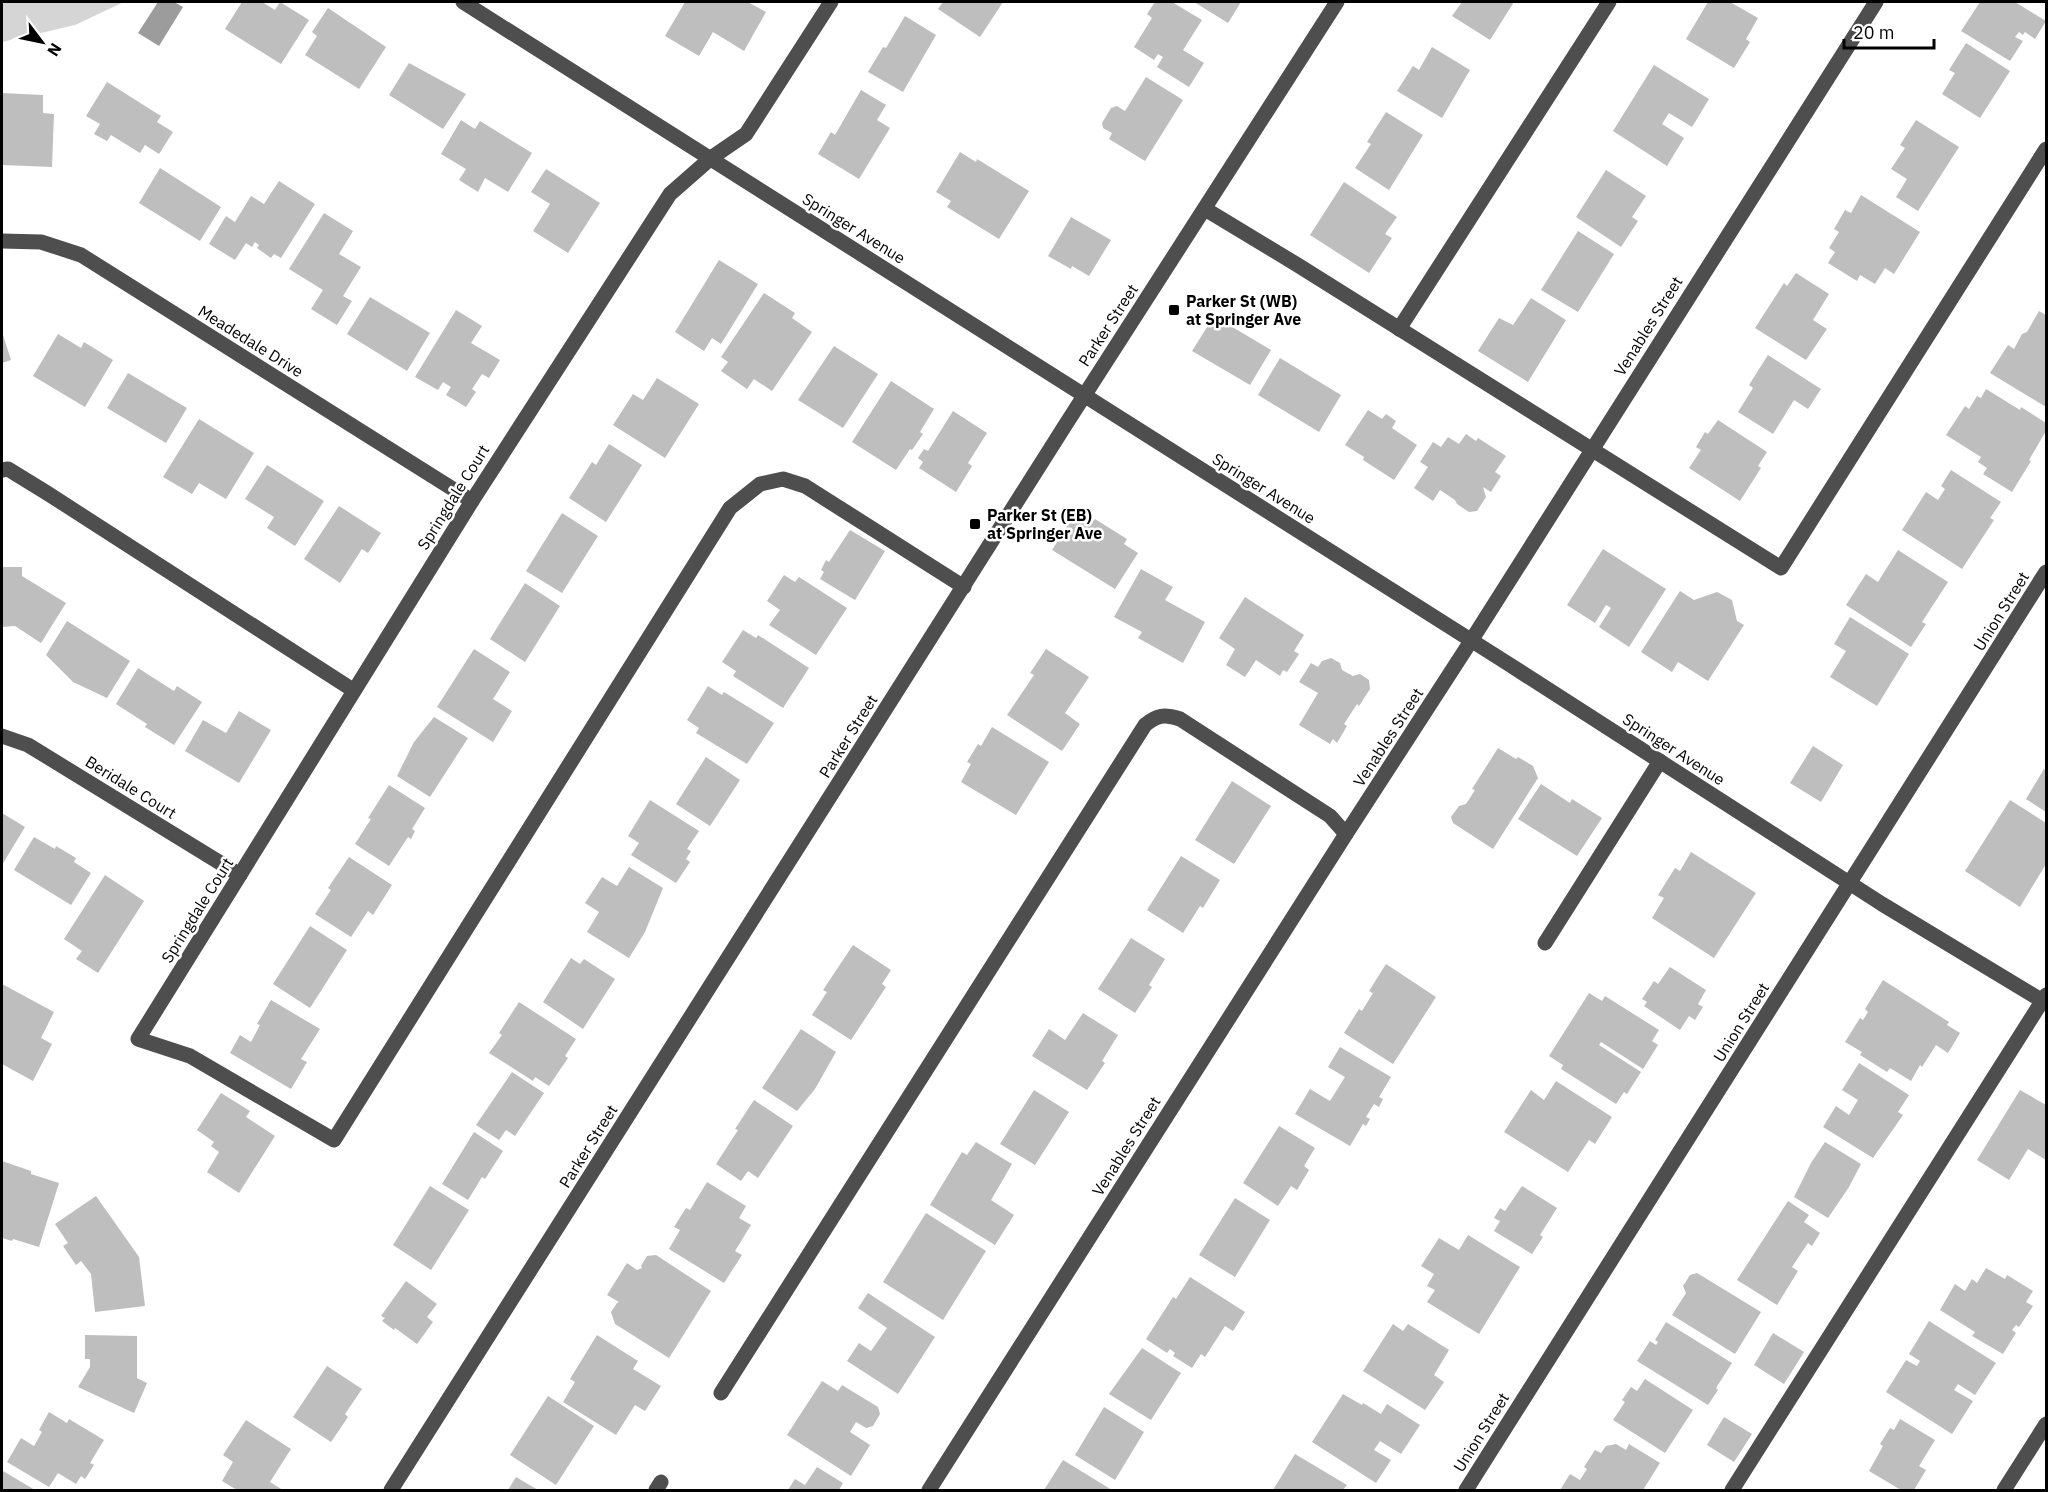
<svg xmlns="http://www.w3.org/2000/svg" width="2048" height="1492" viewBox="0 0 2048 1492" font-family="'IBM Plex Sans',sans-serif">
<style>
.green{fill:#d5d5d5}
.water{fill:#9c9c9c}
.building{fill:#bebebe}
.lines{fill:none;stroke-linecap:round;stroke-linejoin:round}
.minor{stroke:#4e4e4e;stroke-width:15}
.poi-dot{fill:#000;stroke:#fff;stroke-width:2}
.labels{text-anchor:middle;stroke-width:5;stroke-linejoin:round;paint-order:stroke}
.street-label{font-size:16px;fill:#000;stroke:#fff}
.poi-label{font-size:16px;font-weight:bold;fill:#000;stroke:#fff;text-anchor:start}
</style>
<rect width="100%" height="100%" fill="#fff"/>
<polygon class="green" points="2,2 124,2 75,25 2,42"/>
<polygon class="water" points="158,2 174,2 183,7 159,46 138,33"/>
<g class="building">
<polygon points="242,2 262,2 275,10 280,2 309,20 281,64 225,29"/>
<polygon points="685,2 748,2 766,12 744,51 713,32 699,56 665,36"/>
<polygon points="943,2 1003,2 980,37 938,9"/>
<polygon points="1155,2 1172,2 1202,20 1183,50 1204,63 1189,87 1157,67 1163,57 1158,54 1154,60 1134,47 1152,18 1147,14"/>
<polygon points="1194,2 1241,2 1228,23"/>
<polygon points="1462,2 1514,2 1490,40 1452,16"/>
<polygon points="1708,2 1730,2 1758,18 1746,39 1750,42 1734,68 1686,39"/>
<polygon points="1980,2 2015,2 2046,21 2035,39 2025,32 2023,35 2019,32 2015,37 2023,41 2010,61 1961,31"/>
<polygon points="328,8 386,47 359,89 305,55 317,36 312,32"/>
<polygon points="905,16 936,35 903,92 868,72 883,47 886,48"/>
<polygon points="1966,43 2010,71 1980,118 1942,94 1955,73 1949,70"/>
<polygon points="1432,47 1470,70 1442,118 1397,91 1413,66 1419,70"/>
<polygon points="409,63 466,94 443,129 389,95"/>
<polygon points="1654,65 1709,99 1692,127 1669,113 1662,124 1684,138 1667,166 1613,131"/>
<polygon points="1146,77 1183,100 1145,161 1109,139 1112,133 1103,128 1102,123 1111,108 1117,106 1125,111"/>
<polygon points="107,82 161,116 157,122 173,132 159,154 145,145 140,153 111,135 107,141 94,134 100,124 86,116"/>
<polygon points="861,90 886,105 877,120 890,128 859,179 818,154 831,132 835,135"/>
<polygon points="2,93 43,95 43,113 54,114 52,167 2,165"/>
<polygon points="1386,112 1423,135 1389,190 1355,168 1371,144 1367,142"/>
<polygon points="461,120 475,129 480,121 532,153 508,192 485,178 478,192 459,180 466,169 441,154"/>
<polygon points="1916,120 1959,147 1918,211 1896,197 1907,179 1891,169 1905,148 1900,145"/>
<polygon points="960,152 976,162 977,159 1029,191 999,239 947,207 951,201 936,192"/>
<polygon points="160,168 221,207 200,241 139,203"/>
<polygon points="546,169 600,203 568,253 533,231 550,204 531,192"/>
<polygon points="1606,170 1646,196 1632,217 1638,221 1621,247 1576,217"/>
<polygon points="279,181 315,204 281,258 274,254 271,258 257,248 259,245 255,242 252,247 246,243 235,260 209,244 226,216 235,222 251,196 264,204"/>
<polygon points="1344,182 1397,217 1385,234 1392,238 1369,273 1310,235"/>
<polygon points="1861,195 1920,232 1894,274 1885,268 1875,284 1860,275 1857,281 1828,263 1835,252 1829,248 1839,232 1834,229 1845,210 1851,213"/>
<polygon points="324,213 353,231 339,254 361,267 343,296 352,301 337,325 311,309 323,290 289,269"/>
<polygon points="1071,217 1111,240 1089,276 1072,266 1071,269 1048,256"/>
<polygon points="1578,231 1614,254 1578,312 1541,290"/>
<polygon points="719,260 758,284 721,344 712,338 704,351 675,332"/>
<polygon points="1796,273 1829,294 1813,320 1827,329 1806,360 1755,328 1784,283 1787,286"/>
<polygon points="764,293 795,313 792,318 812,332 772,391 754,379 747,389 721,371 728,362 721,357"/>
<polygon points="370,297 430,333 407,371 347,334"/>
<polygon points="1531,298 1566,320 1528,382 1478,351 1499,318 1513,325"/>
<polygon points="456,310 482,326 471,343 500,360 489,378 482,374 472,389 476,392 466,407 446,395 451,387 443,382 438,390 415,377"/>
<polygon points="2039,311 2046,315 2046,407 1990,373 2008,345 2014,349 2022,334 2027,332"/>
<polygon points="1214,316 1271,350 1250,385 1192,351"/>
<polygon points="2,332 11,360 2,363"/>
<polygon points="58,334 81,348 84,342 113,360 85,407 33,376"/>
<polygon points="834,346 878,374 843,428 798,400"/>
<polygon points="1768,355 1821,389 1808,409 1794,400 1773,434 1738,412 1753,388 1749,385"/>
<polygon points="1280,358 1341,395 1319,432 1258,395"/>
<polygon points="128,373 187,408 166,443 107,408"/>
<polygon points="657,378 699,404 665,458 613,425 633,394 643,400"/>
<polygon points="891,381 934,409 920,432 923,434 912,450 910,449 896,470 852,442"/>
<polygon points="1986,389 2020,410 2021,407 2046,423 2046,431 2029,460 2031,461 2012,492 1983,474 1987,468 1978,462 1981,457 1946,435 1965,406 1969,409 1977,396 1981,398"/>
<polygon points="1368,410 1382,419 1386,414 1396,421 1392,428 1417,445 1394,480 1363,460 1364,457 1345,445"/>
<polygon points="953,411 987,433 968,463 972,466 956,492 919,468 923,462 918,458 924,449 928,451"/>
<polygon points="199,419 254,453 226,499 199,483 192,494 163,477"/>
<polygon points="1718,420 1767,452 1758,466 1761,468 1740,501 1689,468 1701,450 1696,447 1705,432 1708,434"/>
<polygon points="1466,434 1476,441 1478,438 1506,456 1495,472 1501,476 1491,492 1483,487 1486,497 1477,511 1469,512 1457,504 1455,500 1440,490 1433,501 1414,488 1428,467 1420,462 1433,442 1441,447 1448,437 1459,444"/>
<polygon points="609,444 642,465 606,522 569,498 592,462 596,465"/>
<polygon points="267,465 324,501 295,546 267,528 274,517 245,499"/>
<polygon points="1951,470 2001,502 1990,518 1994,520 1962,569 1902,530 1926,492 1938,500 1945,489 1941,486"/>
<polygon points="339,506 381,533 368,553 362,549 340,583 304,559"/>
<polygon points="562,513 598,536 562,593 526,571"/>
<polygon points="1075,514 1091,524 1095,519 1127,539 1124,544 1138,553 1115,589 1052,550"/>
<polygon points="850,530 885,551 855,600 820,579 824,572 821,570 826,560 829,562"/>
<polygon points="1603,549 1666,589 1629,647 1599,627 1611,608 1606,605 1595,623 1567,605"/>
<polygon points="1898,550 1948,582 1922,622 1926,624 1911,647 1846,605 1866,574 1878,582"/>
<polygon points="2,567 22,567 22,576 66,603 41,643 15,626 2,627"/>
<polygon points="1141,569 1173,587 1165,600 1205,622 1183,663 1138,638 1142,632 1114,617"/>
<polygon points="784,575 795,582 799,577 847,608 816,655 769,625 780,610 767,601"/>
<polygon points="525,583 560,606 525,662 490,639"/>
<polygon points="1680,591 1694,600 1717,592 1732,600 1737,621 1744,625 1708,681 1678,662 1672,672 1641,652"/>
<polygon points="1245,597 1304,635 1294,651 1299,654 1287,672 1283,670 1280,676 1256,660 1245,677 1226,665 1235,649 1219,638"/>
<polygon points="1850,617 1909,654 1877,706 1830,677 1846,651 1834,644"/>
<polygon points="67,621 130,661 107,698 73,682 46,655"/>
<polygon points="743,630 756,638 758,635 809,668 783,708 733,676 736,671 722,662"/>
<polygon points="474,649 510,672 493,699 512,711 493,742 437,707"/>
<polygon points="1046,649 1089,677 1065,713 1080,724 1062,751 1007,715 1034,675 1030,673"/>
<polygon points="1331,658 1340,663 1342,670 1353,676 1360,674 1369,680 1370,689 1359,706 1357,704 1344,724 1347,726 1337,743 1333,739 1330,744 1299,725 1318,693 1299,682 1311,663 1318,667 1322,661"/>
<polygon points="138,668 174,691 177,686 202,702 174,745 145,727 147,724 116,704"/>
<polygon points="708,686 722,695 724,692 774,723 747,764 696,733 699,728 687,720"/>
<polygon points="239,711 271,730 239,783 185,751 203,720 226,733"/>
<polygon points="434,717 468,738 430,797 397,776 414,742"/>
<polygon points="992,727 1049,762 1016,815 961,782 971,764 967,762 978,744 981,746"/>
<polygon points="1813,746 1843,765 1821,802 1790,783"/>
<polygon points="1498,748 1516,759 1518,757 1533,766 1538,778 1493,849 1453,823 1451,817 1459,806 1466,804 1475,790 1472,789"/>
<polygon points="706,757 740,780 710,826 676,804"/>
<polygon points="2044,769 2046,771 2046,812 2026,799"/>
<polygon points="1232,781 1271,806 1234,864 1195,840"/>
<polygon points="1541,784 1570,803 1572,799 1602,818 1577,856 1518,819"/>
<polygon points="389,785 425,808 412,829 415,831 411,839 408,837 389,866 355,844 371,819 368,818"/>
<polygon points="650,800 699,831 687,849 691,851 686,859 690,862 676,883 631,855 639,843 628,836"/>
<polygon points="2010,800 2046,823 2046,864 2020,907 1965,871"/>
<polygon points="2,813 25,827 2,865"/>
<polygon points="34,837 55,849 56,846 76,858 74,862 91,873 71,905 14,870"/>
<polygon points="1691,852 1756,893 1714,958 1652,918 1664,898 1658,895 1675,868 1680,871"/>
<polygon points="1181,856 1220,880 1203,908 1200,906 1183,933 1147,910"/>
<polygon points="349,857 392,885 373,915 368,911 351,937 315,914 331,890 328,888"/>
<polygon points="629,867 663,888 645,932 629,958 587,932 599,912 585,903 602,877 617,886"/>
<polygon points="105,875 144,901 98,973 76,959 82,951 64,939"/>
<polygon points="310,926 347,950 310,1008 273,984"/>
<polygon points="1131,938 1165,959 1149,985 1152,987 1135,1013 1098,989"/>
<polygon points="853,945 891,970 882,984 886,987 851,1040 812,1015 827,992 823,990"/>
<polygon points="571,958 580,964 584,959 615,979 583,1029 543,1002"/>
<polygon points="1386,964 1436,997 1393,1064 1344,1033 1359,1009 1362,1011 1373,993 1369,991"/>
<polygon points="1670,967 1706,990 1698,1004 1703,1007 1695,1020 1689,1016 1680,1030 1644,1006 1647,1002 1642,999 1654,981 1658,984"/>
<polygon points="1883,980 1949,1022 1947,1025 1960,1033 1948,1053 1936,1045 1922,1067 1920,1065 1911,1081 1890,1068 1887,1072 1860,1055 1862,1052 1845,1042 1860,1018 1863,1020 1868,1012 1865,1009"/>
<polygon points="2,984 54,1012 41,1038 52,1044 33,1081 2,1064"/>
<polygon points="1589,993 1602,1001 1605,996 1659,1030 1652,1041 1658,1045 1643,1069 1601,1042 1599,1045 1641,1072 1627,1094 1624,1092 1616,1104 1561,1069 1563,1065 1549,1056"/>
<polygon points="271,1000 320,1029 301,1059 307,1062 291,1089 230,1053 240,1035 251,1042 260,1025 257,1024"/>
<polygon points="519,1002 576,1039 565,1056 568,1058 549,1086 535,1077 533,1081 489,1053 502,1035 499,1033"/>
<polygon points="1083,1013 1118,1035 1102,1061 1105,1063 1087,1090 1032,1056 1049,1029 1065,1040"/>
<polygon points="801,1029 836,1052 815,1089 797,1111 762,1088"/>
<polygon points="1340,1047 1391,1077 1379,1097 1383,1099 1379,1107 1374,1104 1366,1117 1370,1119 1366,1126 1363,1124 1350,1146 1295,1114 1310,1089 1330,1101 1345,1077 1328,1067"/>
<polygon points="1859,1063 1909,1095 1898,1112 1903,1115 1873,1158 1823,1127 1836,1106 1849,1115 1858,1100 1842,1090"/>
<polygon points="512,1072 544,1093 515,1136 506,1130 499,1140 476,1125"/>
<polygon points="1556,1081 1612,1117 1595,1144 1589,1140 1568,1172 1504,1132 1531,1090 1544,1100"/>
<polygon points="1034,1090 1069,1112 1035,1165 1000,1144"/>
<polygon points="2020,1090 2046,1105 2046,1160 2028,1149 2009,1180 1977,1160"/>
<polygon points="221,1093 250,1111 246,1117 275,1136 239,1193 207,1172 219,1152 211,1146 214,1142 197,1130"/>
<polygon points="754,1100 793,1126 758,1178 748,1171 741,1181 716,1164 738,1130 735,1129"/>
<polygon points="1279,1126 1315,1148 1304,1166 1309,1170 1297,1190 1291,1186 1278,1206 1243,1183"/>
<polygon points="474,1132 503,1151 485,1179 482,1177 468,1200 442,1184"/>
<polygon points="976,1142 1012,1164 991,1200 1014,1215 995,1245 930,1205 962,1152 967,1155"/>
<polygon points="1825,1142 1861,1164 1849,1187 1828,1218 1794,1197 1811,1163"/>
<polygon points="2,1161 31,1171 31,1174 59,1183 39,1247 13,1239 12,1241 2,1238"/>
<polygon points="707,1182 746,1206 739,1218 751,1225 735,1251 742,1255 724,1283 669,1249 680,1230 674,1227 686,1208 690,1210"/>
<polygon points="430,1186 469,1210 431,1270 393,1245"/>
<polygon points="1522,1186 1557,1208 1540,1235 1543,1237 1532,1254 1494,1231 1500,1221 1494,1218 1500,1208 1505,1211"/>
<polygon points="96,1196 139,1257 145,1306 95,1312 91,1274 81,1261 76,1265 63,1246 68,1243 55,1224"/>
<polygon points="1235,1198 1270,1220 1235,1277 1199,1255"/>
<polygon points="1788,1201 1809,1215 1804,1222 1820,1233 1812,1246 1808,1243 1792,1267 1798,1271 1777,1305 1737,1280"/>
<polygon points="926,1213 986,1251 943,1320 883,1282"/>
<polygon points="1468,1235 1520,1267 1479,1334 1427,1302 1435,1290 1427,1286 1434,1274 1421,1266 1439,1238 1459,1250"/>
<polygon points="656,1255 711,1291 669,1358 615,1324 611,1312 617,1303 619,1302 607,1295 627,1263 637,1270 642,1268 641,1266 647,1256"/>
<polygon points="1986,1268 2005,1279 2007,1275 2033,1291 2026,1302 2033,1306 2019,1327 2016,1325 2012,1330 2016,1333 2003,1354 1972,1336 1975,1332 1940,1310 1955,1284 1965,1291 1972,1279 1977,1283"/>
<polygon points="1697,1273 1761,1312 1735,1354 1672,1315 1686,1293 1683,1286 1690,1275"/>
<polygon points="1190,1277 1245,1312 1233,1331 1225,1326 1205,1357 1201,1354 1192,1368 1173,1356 1175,1353 1170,1349 1167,1353 1146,1339 1173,1297 1176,1299"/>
<polygon points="406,1281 437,1304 427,1317 433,1322 417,1344 395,1328 394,1330 382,1321 385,1318 381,1316"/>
<polygon points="868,1293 935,1337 898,1394 847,1361 859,1343 871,1351 887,1328 858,1308"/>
<polygon points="1929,1321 1996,1363 1975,1395 1958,1384 1954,1390 1973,1401 1952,1434 1886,1392 1906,1360 1917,1366 1920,1361 1909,1354"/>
<polygon points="1666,1322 1732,1363 1716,1388 1718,1390 1708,1405 1637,1361 1650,1341 1656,1345 1658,1342 1655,1340"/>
<polygon points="1393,1324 1403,1331 1408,1324 1449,1350 1434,1375 1444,1382 1425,1410 1363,1371"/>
<polygon points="1773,1333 1804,1352 1784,1384 1754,1365"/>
<polygon points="85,1335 137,1336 137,1378 147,1383 134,1413 78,1387 90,1367 90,1359 85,1359"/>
<polygon points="597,1335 638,1361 633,1369 661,1386 645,1411 635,1405 616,1435 563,1402 575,1382 570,1379"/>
<polygon points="1142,1348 1181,1373 1151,1420 1109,1394"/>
<polygon points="327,1366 362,1389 345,1414 348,1417 331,1442 293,1417"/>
<polygon points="1645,1379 1693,1410 1665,1453 1613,1420 1625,1402 1622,1400 1631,1387 1637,1391"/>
<polygon points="822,1381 838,1391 842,1385 878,1407 880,1414 873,1426 866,1428 856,1422 850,1432 870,1445 851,1476 787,1435"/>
<polygon points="1343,1394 1362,1405 1363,1403 1381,1414 1387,1404 1420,1425 1401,1454 1380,1441 1374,1450 1391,1460 1376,1483 1312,1442"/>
<polygon points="548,1396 594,1426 556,1485 510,1455"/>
<polygon points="1104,1407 1144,1432 1115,1480 1075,1455"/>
<polygon points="49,1412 67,1423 69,1419 104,1440 90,1463 94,1465 85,1479 81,1476 76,1484 58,1473 49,1487 7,1462 21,1438 34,1446 42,1432 39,1430"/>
<polygon points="1724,1417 1752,1434 1734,1462 1707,1445"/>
<polygon points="1900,1419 1935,1440 1919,1466 1926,1470 1914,1490 1901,1490 1869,1471 1883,1446 1880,1444 1890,1428 1894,1430"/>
<polygon points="246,1420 291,1449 270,1482 283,1490 237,1490 222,1481 233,1462 223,1455"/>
<polygon points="1616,1444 1626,1450 1629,1444 1660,1463 1643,1490 1560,1490 1570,1474 1580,1480 1587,1469 1584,1467 1595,1450 1601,1453 1606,1446"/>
<polygon points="1295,1454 1347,1485 1343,1490 1273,1490"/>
<polygon points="1063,1460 1112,1490 1044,1490"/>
<polygon points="817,1467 843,1483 839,1490 788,1490 795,1479 805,1485"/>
<polygon points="3,1471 35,1490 2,1490 2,1473"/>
<polygon points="516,1477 538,1490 508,1490"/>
</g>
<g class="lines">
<g class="minor">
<polyline points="463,2 1507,663 1882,904 2046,1003"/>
<polyline points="831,2 746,134 711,158 670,194 472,501 138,1039 190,1056 334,1140 730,508 760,484 783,479 805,486 964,587"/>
<polyline points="1205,209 1296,264 1781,568 2046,149"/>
<polyline points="2,241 41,242 81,255 472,501"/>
<polyline points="1399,329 1609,2"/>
<polyline points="2,470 8,469 47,493 353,690"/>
<polyline points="2,736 28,745 240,875"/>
<polyline points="1545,943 1660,761"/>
<path d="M721 1393 1145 725C1157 715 1164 714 1180 719L1330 816 1346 834"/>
<polyline points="391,1490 1066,424 1337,2"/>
<polyline points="656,1490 661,1482"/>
<polyline points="929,1490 1346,834 1471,641 1876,2"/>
<polyline points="1466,1490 2046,572"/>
<polyline points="1732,1490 2046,995"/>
<polyline points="2004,1490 2046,1424"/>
</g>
</g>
<g class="poi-dot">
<rect x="1168" y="304" width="12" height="12" rx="3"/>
<rect x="969" y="518" width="12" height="12" rx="3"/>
</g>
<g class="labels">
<g class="street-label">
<text transform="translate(854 228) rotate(32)" y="6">Springer Avenue</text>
<text transform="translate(1108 325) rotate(-57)" y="6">Parker Street</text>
<text transform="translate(1648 326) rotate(-58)" y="6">Venables Street</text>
<text transform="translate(251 341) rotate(32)" y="6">Meadedale Drive</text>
<text transform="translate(1264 488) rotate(32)" y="6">Springer Avenue</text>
<text transform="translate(453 497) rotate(-58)" y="6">Springdale Court</text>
<text transform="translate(2001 611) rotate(-58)" y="6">Union Street</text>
<text transform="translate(848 736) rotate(-58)" y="6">Parker Street</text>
<text transform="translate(1388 737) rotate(-57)" y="6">Venables Street</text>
<text transform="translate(1674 749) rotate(33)" y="6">Springer Avenue</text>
<text transform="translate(131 787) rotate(32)" y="6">Beridale Court</text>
<text transform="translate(197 910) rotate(-58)" y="6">Springdale Court</text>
<text transform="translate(1741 1022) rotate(-58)" y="6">Union Street</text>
<text transform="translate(588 1146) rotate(-58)" y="6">Parker Street</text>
<text transform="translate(1126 1146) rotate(-58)" y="6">Venables Street</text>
<text transform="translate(1481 1432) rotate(-58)" y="6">Union Street</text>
</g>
<g class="poi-label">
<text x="1186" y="307">Parker St (WB)<tspan x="1186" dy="18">at Springer Ave</tspan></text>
<text x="987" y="521">Parker St (EB)<tspan x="987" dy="18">at Springer Ave</tspan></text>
</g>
</g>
<rect width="2048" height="1492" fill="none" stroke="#000000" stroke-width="6"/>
<g transform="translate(42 42) rotate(122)" stroke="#ffffff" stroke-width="4.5" paint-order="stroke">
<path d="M0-4.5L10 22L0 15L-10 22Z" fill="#000000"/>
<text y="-9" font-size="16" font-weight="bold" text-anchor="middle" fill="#000000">N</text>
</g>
<path d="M1844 39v9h90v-9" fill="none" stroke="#000000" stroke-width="3"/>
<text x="1853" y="39" font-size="18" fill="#000000" stroke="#ffffff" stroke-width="4.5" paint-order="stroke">20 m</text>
</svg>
